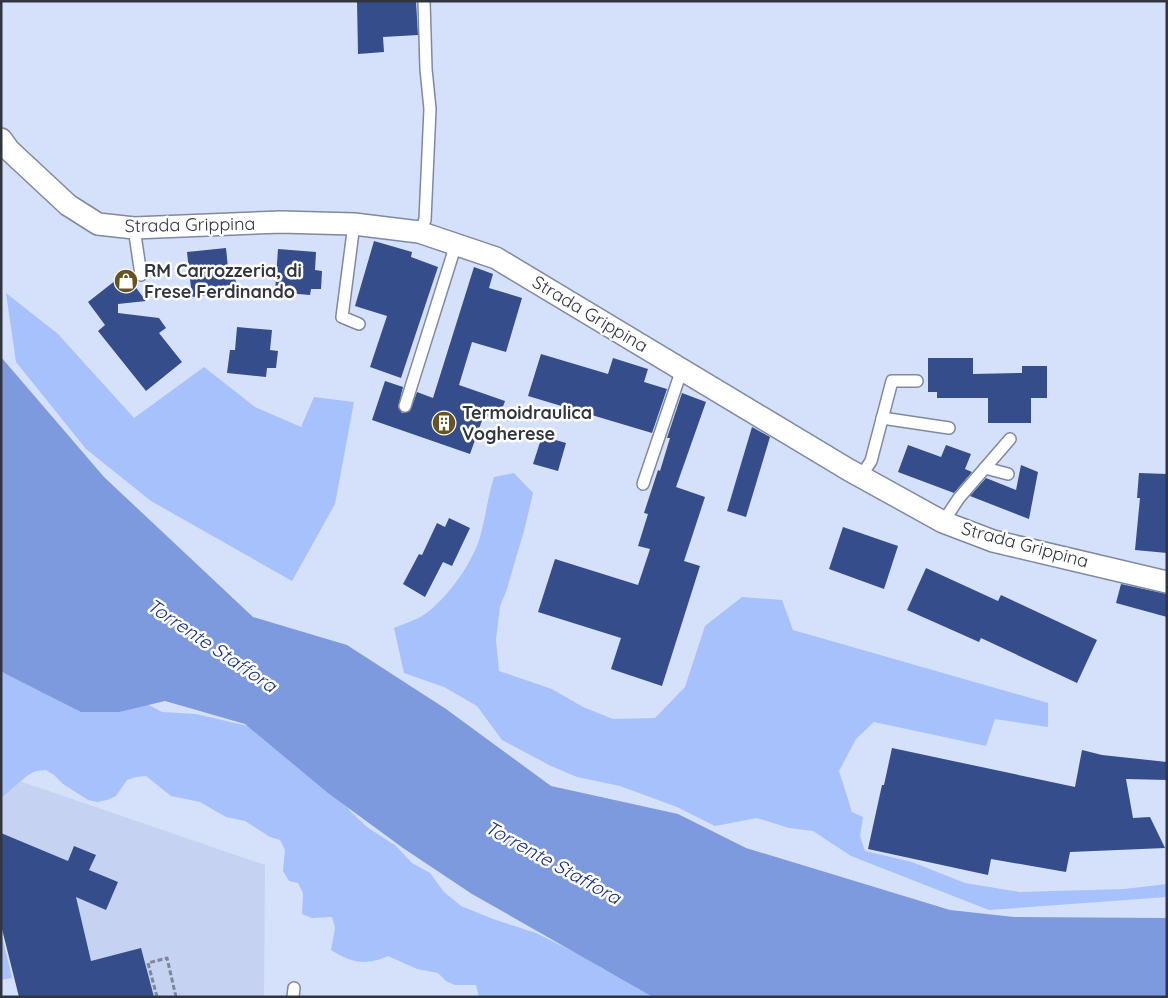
<svg xmlns="http://www.w3.org/2000/svg" width="1168" height="998" viewBox="0 0 1168 998" font-family="Quicksand,sans-serif">
<style>
.built{fill:#c5d2f2}
.green{fill:#a7c1fd}
.water{fill:#7e9ade}
.building{fill:#354d8a}
.lines{fill:none;stroke-linecap:round;stroke-linejoin:round}
.service-casing{stroke:#7f89a1;stroke-width:14}
.minor-casing{stroke:#7f89a1;stroke-width:24}
.path{stroke:#7f8698;stroke-width:3;stroke-dasharray:5 2.5;stroke-linecap:butt}
.service{stroke:#fff;stroke-width:11}
.minor{stroke:#fff;stroke-width:21}
.labels{text-anchor:middle;stroke-width:5;stroke-linejoin:round;paint-order:stroke}
.street-label{font-size:18px;fill:#31353f;stroke:#fff}
.poi-label{font-size:18px;font-weight:bold;fill:#31353f;stroke:#fff;text-anchor:start}
.water-label{font-size:19px;font-style:italic;fill:#162e7c;stroke:#fff}
</style>
<rect width="100%" height="100%" fill="#d5e0fa"/>
<polygon class="built" points="2,775 265,865 264,997 18,997 19,996 1,925"/>
<g class="green">
<polygon points="6,293 58,334 134,418 204,367 255,407 301,427 314,397 354,402 335,504 292,581 151,501 86,449 16,362"/>
<path d="M514 473 533 493 525 527 506 592 500 606 496 640 499 671 552 689 583 707 613 719 655 718 685 687 705 626 742 597 782 600 793 630 1048 703V727L995 719 986 746 874 722 856 739 839 771 852 812 863 817 860 836 865 851 912 862 965 883 1020 892 1124 889 1167 884V897L989 910 851 856 813 831 789 828 757 818 715 826 677 807 620 786 577 777 551 766 502 740 477 706 444 687 404 673 394 628C403 624 413 621 422 616 446 601 475 560 481 533 486 514 488 496 494 477Z"/>
<path d="M1 652 147 704 162 712 196 714 252 727 336 791 350 811 367 827 396 846 412 863 430 873 444 892 461 906 493 919 536 933 584 957 603 969 683 997H479L476 985H455L446 981 438 973 417 969 388 956C365 966 352 963 331 950L335 928 332 917 312 918 302 914 303 893 298 883 289 881 283 871 285 850 280 840 270 837 245 821 226 817 200 802 171 796 146 776 136 777 127 780 116 796 107 800 97 802 88 800 63 784 54 775 46 770 36 771 28 775 1 798Z"/>
<polygon points="1,932 12,978 1,980"/>
</g>
<polygon class="water" points="1,357 104,477 253,617 347,645 446,709 551,786 678,814 746,848 950,910 1014,917 1167,918 1167,997 653,997 472,894 403,848 328,793 245,724 165,701 119,712 81,712 6,674 1,671"/>
<g class="building">
<polygon points="357,1 416,1 418,35 383,37 384,52 358,54"/>
<polygon points="374,241 412,252 411,257 438,267 401,378 370,367 387,316 355,306"/>
<polygon points="226,248 228,268 234,267 236,284 223,286 224,294 192,297 187,252"/>
<polygon points="278,249 316,252 315,270 322,271 321,289 311,289 310,295 275,292"/>
<polygon points="474,267 493,274 489,288 522,298 506,352 472,342 459,385 505,401 498,421 484,415 470,454 372,420 385,381 403,387 398,407 402,413 410,411 417,392 433,398"/>
<polygon points="125,273 146,301 118,304 118,313 159,318 166,328 159,333 182,362 146,391 98,331 105,325 88,302"/>
<polygon points="237,327 272,330 270,350 278,351 276,368 267,368 266,377 227,373 230,350 235,350"/>
<polygon points="541,354 608,374 613,358 648,369 644,382 667,389 652,433 528,396"/>
<polygon points="928,358 973,358 973,374 1022,373 1022,366 1047,366 1047,398 1031,398 1031,423 988,423 988,398 937,398 937,392 928,392"/>
<polygon points="682,393 706,402 676,487 705,497 684,561 700,566 662,686 611,669 621,638 538,612 555,559 638,585 650,549 638,546 648,514 644,513 658,470 660,471 670,438 667,438"/>
<polygon points="752,427 770,437 746,517 727,511"/>
<polygon points="542,436 566,443 558,471 533,464"/>
<polygon points="908,445 941,457 946,445 971,454 965,469 972,472 954,493 898,472"/>
<polygon points="1021,465 1038,472 1029,519 970,496 986,478 1016,490"/>
<polygon points="1139,473 1167,474 1167,553 1135,550 1140,498 1137,498"/>
<polygon points="449,518 470,528 452,566 443,562 425,597 403,584 419,554 422,555 437,523 445,527"/>
<polygon points="843,527 898,546 884,589 829,569"/>
<polygon points="926,568 998,601 1001,595 1097,640 1077,683 981,638 979,642 907,610"/>
<polygon points="1121,584 1167,594 1167,617 1116,603"/>
<polygon points="892,748 1075,787 1082,750 1102,755 1167,762 1167,780 1126,779 1133,818 1150,817 1165,848 1070,852 1066,872 991,859 988,875 868,849 882,785 884,785"/>
<polygon points="1,833 68,861 74,846 96,855 89,870 118,882 106,910 76,897 91,961 141,948 154,997 19,997 1,925"/>
</g>
<g class="lines">
<g class="service-casing">
<g id="service">
<polyline points="354,224 342,317 359,324"/>
<polyline points="134,228 141,275"/>
<polyline points="419,232 425,220 430,109 426,69 424,1"/>
<polyline points="405,406 456,244"/>
<polyline points="882,418 949,428"/>
<polyline points="985,468 1008,474"/>
<polyline points="861,476 871,461 892,381 917,381"/>
<polyline points="643,484 682,369"/>
<polyline points="943,522 959,498 1010,439"/>
<polyline points="293,997 294,988"/>
</g>
</g>
<g class="minor-casing">
<polyline id="minor" points="1,139 9,150 68,205 98,224 134,228 281,222 354,224 419,232 496,258 849,470 943,522 993,541 1167,582"/>
</g>
<polyline class="path" points="157,997 148,963 167,958 176,997"/>
<use href="#service" class="service"/>
<use href="#minor" class="minor"/>
</g>
<defs>
<g id="shop-disc" transform="scale(1.25)"><circle r="9.5" fill="#685422" stroke="#fff"/><path d="M-5-2.5h2.3a2.7 3.5 0 0 1 5.4 0H5L5.5 6h-11ZM-1.5-2.5h3a1.5 2.3 0 0 0-3 0Z" fill="#fff"/></g>
<g id="building-disc" transform="scale(1.25)"><circle r="9.5" fill="#685422" stroke="#fff"/><path d="M-4-6H4V6H1V3H-1V6H-4ZM-2.5-4.3h1.7v1.8h-1.7ZM.8-4.3h1.7v1.8H.8ZM-2.5-1h1.7V.8h-1.7ZM.8-1h1.7V.8H.8Z" fill="#fff"/></g>
</defs>
<g fill-rule="evenodd">
<use href="#shop-disc" x="126" y="281"/>
<use href="#building-disc" x="444" y="423"/>
</g>
<g class="labels">
<g class="street-label">
<text transform="translate(190 225) rotate(-1)" y="6">Strada Grippina</text>
<text transform="translate(590 314) rotate(31)" y="6">Strada Grippina</text>
<text transform="translate(1025 545) rotate(15)" y="6">Strada Grippina</text>
</g>
<g class="poi-label">
<text x="144" y="277">RM Carrozzeria, di<tspan x="144" dy="21">Frese Ferdinando</tspan></text>
<text x="462" y="419">Termoidraulica<tspan x="462" dy="21">Vogherese</tspan></text>
</g>
<g class="water-label">
<text transform="translate(212 645) rotate(34)" y="7">Torrente Staffora</text>
<text transform="translate(553 862) rotate(29)" y="7">Torrente Staffora</text>
</g>
</g>
<rect width="1168" height="998" fill="none" stroke="#31353f" stroke-width="5"/>
</svg>
